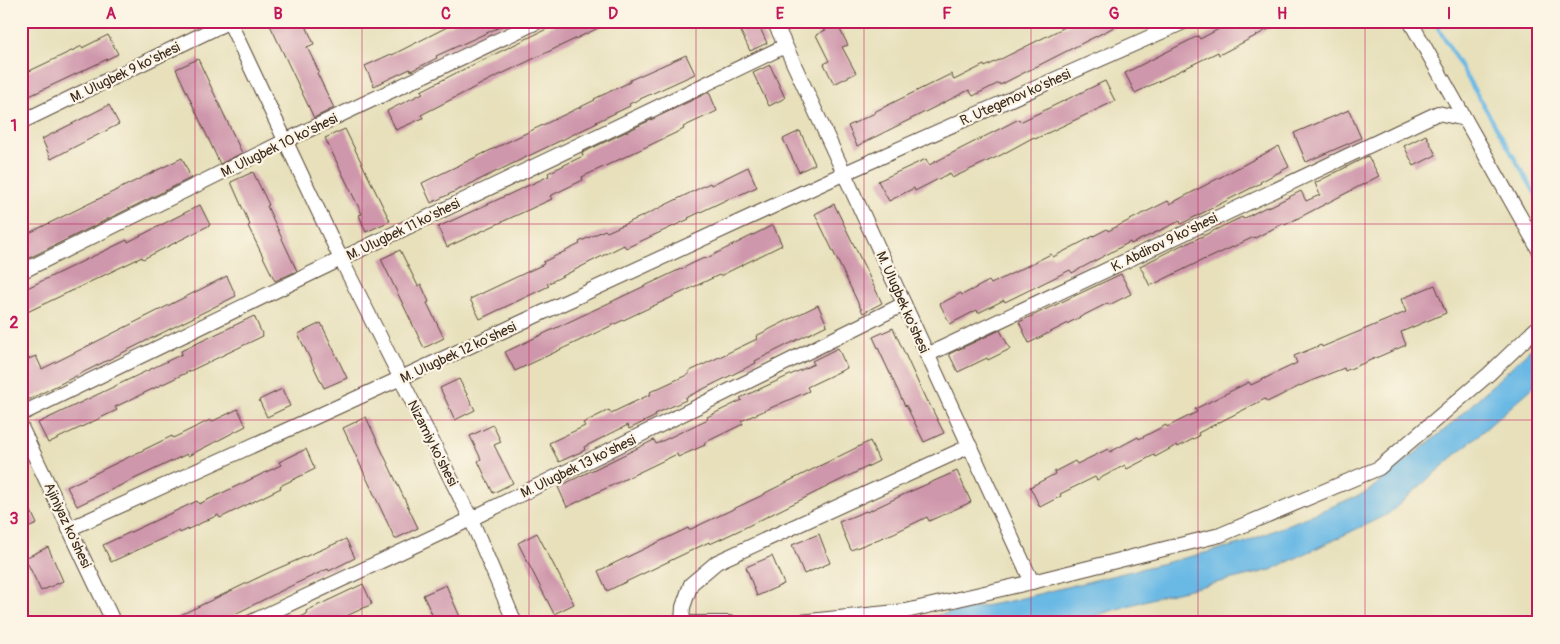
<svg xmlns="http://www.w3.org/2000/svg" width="1560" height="644" viewBox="0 0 1560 644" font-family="Pangolin,sans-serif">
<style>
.water{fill:#6ab9e5;stroke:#527282}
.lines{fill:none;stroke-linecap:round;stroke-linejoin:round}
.stream{stroke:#6ab9e5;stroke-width:4}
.building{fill:#cf97ac}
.minor-casing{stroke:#554536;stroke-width:16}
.minor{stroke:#fff;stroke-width:14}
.grid{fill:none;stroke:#c2185b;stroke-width:1;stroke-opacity:0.55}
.labels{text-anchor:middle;stroke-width:4.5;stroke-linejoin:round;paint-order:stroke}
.street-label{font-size:14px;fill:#3b2a1e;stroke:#fcf5e5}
.neatline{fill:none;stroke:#c2185b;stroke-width:2}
.grid-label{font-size:16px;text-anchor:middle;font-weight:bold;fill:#c2185b}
</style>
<rect width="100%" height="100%" fill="#fcf5e5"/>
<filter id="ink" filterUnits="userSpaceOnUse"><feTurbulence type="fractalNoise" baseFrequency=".02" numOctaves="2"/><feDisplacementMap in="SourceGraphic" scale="10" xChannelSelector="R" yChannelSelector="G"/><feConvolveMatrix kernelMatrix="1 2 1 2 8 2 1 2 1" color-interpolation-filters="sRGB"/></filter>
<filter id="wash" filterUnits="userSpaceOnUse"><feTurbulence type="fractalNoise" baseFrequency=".0096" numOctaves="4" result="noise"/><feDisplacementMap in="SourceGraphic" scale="20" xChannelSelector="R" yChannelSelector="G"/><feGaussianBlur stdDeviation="1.12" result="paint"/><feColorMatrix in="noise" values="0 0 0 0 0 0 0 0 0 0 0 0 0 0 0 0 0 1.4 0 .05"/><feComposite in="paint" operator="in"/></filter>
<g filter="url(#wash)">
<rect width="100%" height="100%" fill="#e7e0bb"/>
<polygon class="water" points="1539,341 1539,382 1388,514 1271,570 1164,595 1071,623 897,623 1010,601 1241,544 1367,492 1448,427"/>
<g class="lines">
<polyline class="stream" points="1434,21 1539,200"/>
</g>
<g id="blocks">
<g class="building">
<polygon points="277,21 304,21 314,44 307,47 319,72 317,73 334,108 314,118 270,25"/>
<polygon points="459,21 513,21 436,56 437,58 411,71 410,69 374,86 365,66 391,54 392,55"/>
<polygon points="563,21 613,21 491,79 421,115 423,118 396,130 387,111 423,93 421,91 456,73"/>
<polygon points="736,21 757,21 767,43 750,51"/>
<polygon points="1077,21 1126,21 1000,85 999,83 973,96 969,90 857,146 848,126 875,113 874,112 951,74 954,80 984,65 985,67"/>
<polygon points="1234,21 1284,21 1219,55 1218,52 1135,93 1125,73 1198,36 1200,39"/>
<polygon points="837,24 848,45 842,47 856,73 834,84 824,64 829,61 816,35"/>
<polygon points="108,35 118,54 21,100 21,75 82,46 82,48"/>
<polygon points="686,55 695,74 629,104 630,106 596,122 597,123 431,203 422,183 595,100 594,99 630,82 630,80"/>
<polygon points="198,59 242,153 220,164 176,69"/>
<polygon points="770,65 785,98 769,106 753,73"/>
<polygon points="1105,81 1115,101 1035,139 1034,137 1001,155 952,178 950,173 915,191 914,188 889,201 878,181 926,159 929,165 1019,119 1020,122"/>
<polygon points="709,92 717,111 683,127 684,129 582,177 583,180 550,196 552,199 447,247 438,227 549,176 548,173 583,156 582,153"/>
<polygon points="109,105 119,124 51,159 42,139"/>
<polygon points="1349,110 1361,138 1306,162 1294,133"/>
<polygon points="345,129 390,221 366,232 359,215 362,214 325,138"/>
<polygon points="800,131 815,164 799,172 783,139"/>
<polygon points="1426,135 1436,155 1414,166 1404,146"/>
<polygon points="1279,146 1289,167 1260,182 1261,183 1181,224 1180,221 1131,244 1130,242 1072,273 1070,270 1005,302 1004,300 978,313 977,310 950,324 940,304 961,293 962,295 989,281 991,284 1051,254 1053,257 1107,229 1108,231 1168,201 1170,204"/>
<polygon points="1368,156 1379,176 1285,225 1284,223 1255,238 1254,237 1205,260 1205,259 1150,286 1140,266 1184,244 1184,245 1242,217 1243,219 1266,207 1267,208 1301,191 1306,201 1320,195 1315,183"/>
<polygon points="182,158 191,178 21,262 21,237"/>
<polygon points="748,167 757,187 730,199 730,198 688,218 689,219 626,248 624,245 547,284 549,286 480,319 470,299 544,264 543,262 580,244 579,242 605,230 607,232 643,216 710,183 711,185"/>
<polygon points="253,172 269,205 267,206 297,271 275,281 248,226 250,225 231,182"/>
<polygon points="834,204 882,303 863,313 815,214"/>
<polygon points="200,205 210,225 143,259 142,257 21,315 21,291 127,240 128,242"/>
<polygon points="773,225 782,245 720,276 719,275 515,371 505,352 704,258 705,259"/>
<polygon points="400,250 418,286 421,284 429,302 427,303 444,338 424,348 381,259"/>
<polygon points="1121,274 1131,294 1109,305 1108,303 1029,343 1019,322"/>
<polygon points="227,276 236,296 28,400 21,384 21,362 36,356 42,369"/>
<polygon points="1435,285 1446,313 1401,332 1406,345 1345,371 1344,368 1306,383 1267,402 1265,399 1198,433 1199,436 1178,447 1177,445 1155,457 1154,455 1127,469 1125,465 1097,480 1095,477 1060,494 1061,496 1040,507 1030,487 1055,474 1054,472 1075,461 1077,464 1108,449 1110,452 1138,437 1139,439 1166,425 1167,427 1197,412 1195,409 1249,382 1251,385 1297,363 1294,356 1321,345 1322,347 1406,312 1401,299"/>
<polygon points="818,305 827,325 755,361 756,363 685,398 686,400 655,414 656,416 629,429 628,425 584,447 585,450 559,462 549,443 585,426 583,423 609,410 611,413 651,394 650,392 689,374 688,372 757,339 756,336"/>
<polygon points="254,316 263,336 115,407 117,410 48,443 38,423 182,354 181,351"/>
<polygon points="321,323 347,378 324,388 298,334"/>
<polygon points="893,328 927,402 928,401 944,433 924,442 906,405 905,406 873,337"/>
<polygon points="1000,330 1010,349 988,360 987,358 958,372 949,354"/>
<polygon points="838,348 847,368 807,387 809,391 741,421 743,424 704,443 705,445 678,457 677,454 567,507 558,487 654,440 656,444 708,419 707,417 742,400 740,398 814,364 812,361"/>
<polygon points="459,379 475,410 455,420 440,388"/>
<polygon points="282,389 290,406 267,417 259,400"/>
<polygon points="238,409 246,426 188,456 187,454 77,506 67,487 172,436 173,438 210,420 211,422"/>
<polygon points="366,417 418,528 395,539 343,428"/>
<polygon points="493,425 501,442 494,445 513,483 493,493 478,461 481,459 470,436"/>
<polygon points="870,441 879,461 742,529 710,544 709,542 607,591 598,571 688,528 689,530 765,494 765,493"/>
<polygon points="306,449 315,469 280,486 281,488 220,518 218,515 180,533 179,531 111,562 103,545 197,501 199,504 281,465 279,462"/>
<polygon points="957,471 971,502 929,521 927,517 894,533 851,550 839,522 866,511 867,512 907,493"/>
<polygon points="21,490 37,524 21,531"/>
<polygon points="537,533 574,604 554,614 518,543"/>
<polygon points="819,534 830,563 804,574 792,545"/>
<polygon points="346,539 355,558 329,571 328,569 297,583 217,623 164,623 272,571"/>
<polygon points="48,547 63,581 41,591 25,558"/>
<polygon points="772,556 784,584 757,596 746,567"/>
<polygon points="363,584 372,604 332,623 288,623 307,614 306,611"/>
<polygon points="446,585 461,619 452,623 436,623 423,595"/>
</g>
</g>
</g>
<g filter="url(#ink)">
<use href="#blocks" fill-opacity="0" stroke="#554536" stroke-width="1"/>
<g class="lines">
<g class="minor-casing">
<g id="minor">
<polyline points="229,21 341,259 471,519 515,623"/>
<polyline points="774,21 1032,582"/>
<polyline points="1410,21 1465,119"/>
<polyline points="777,27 791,21"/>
<polyline points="21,122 230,21"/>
<polyline points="21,272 285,141 539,21"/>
<polyline points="927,355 1438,113 1465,119 1539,250"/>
<polyline points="21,414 341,259 785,46"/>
<polyline points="21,427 114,623"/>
<polyline points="69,529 401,378 845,173 1186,21"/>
<polyline points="682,622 683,607 691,584 717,562 970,446"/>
<polyline points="249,623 471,519 904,304"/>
<polyline points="675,623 729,623"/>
<polyline points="790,623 906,611 1032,582 1220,535 1379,468 1489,374 1539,326"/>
</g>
</g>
<use href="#minor" class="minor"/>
</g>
</g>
<path class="grid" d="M195 21V623M362 21V623M529 21V623M696 21V623M864 21V623M1031 21V623M1198 21V623M1365 21V623M21 224H1539M21 420H1539"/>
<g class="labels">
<g class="street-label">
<text transform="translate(125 72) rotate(-26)" y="5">M. Ulugbek 9 ko'shesi</text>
<text transform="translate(1015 97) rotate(-24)" y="5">R. Utegenov ko'shesi</text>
<text transform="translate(279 145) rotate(-26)" y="5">M. Ulugbek 10 ko'shesi</text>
<text transform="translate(403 229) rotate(-26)" y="5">M. Ulugbek 11 ko'shesi</text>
<text transform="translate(1164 242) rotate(-26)" y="5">K. Abdirov 9 ko'shesi</text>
<text transform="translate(903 302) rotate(66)" y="5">M. Ulugbek ko'shesi</text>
<text transform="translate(458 352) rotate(-25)" y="5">M. Ulugbek 12 ko'shesi</text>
<text transform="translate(433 443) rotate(63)" y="5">Nizamiy ko'shesi</text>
<text transform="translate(578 466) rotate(-26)" y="5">M. Ulugbek 13 ko'shesi</text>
<text transform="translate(68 525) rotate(65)" y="5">Ajiniyaz ko'shesi</text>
</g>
</g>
<rect width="1560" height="644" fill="none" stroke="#fcf5e5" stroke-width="55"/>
<rect x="28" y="28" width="1504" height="588" class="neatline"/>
<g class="grid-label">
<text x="111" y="19">A</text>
<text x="278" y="19">B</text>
<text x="446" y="19">C</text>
<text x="613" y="19">D</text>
<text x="780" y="19">E</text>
<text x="947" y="19">F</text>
<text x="1114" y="19">G</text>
<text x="1282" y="19">H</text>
<text x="1449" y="19">I</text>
<text x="14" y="131">1</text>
<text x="14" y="328">2</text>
<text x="14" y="524">3</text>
</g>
</svg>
